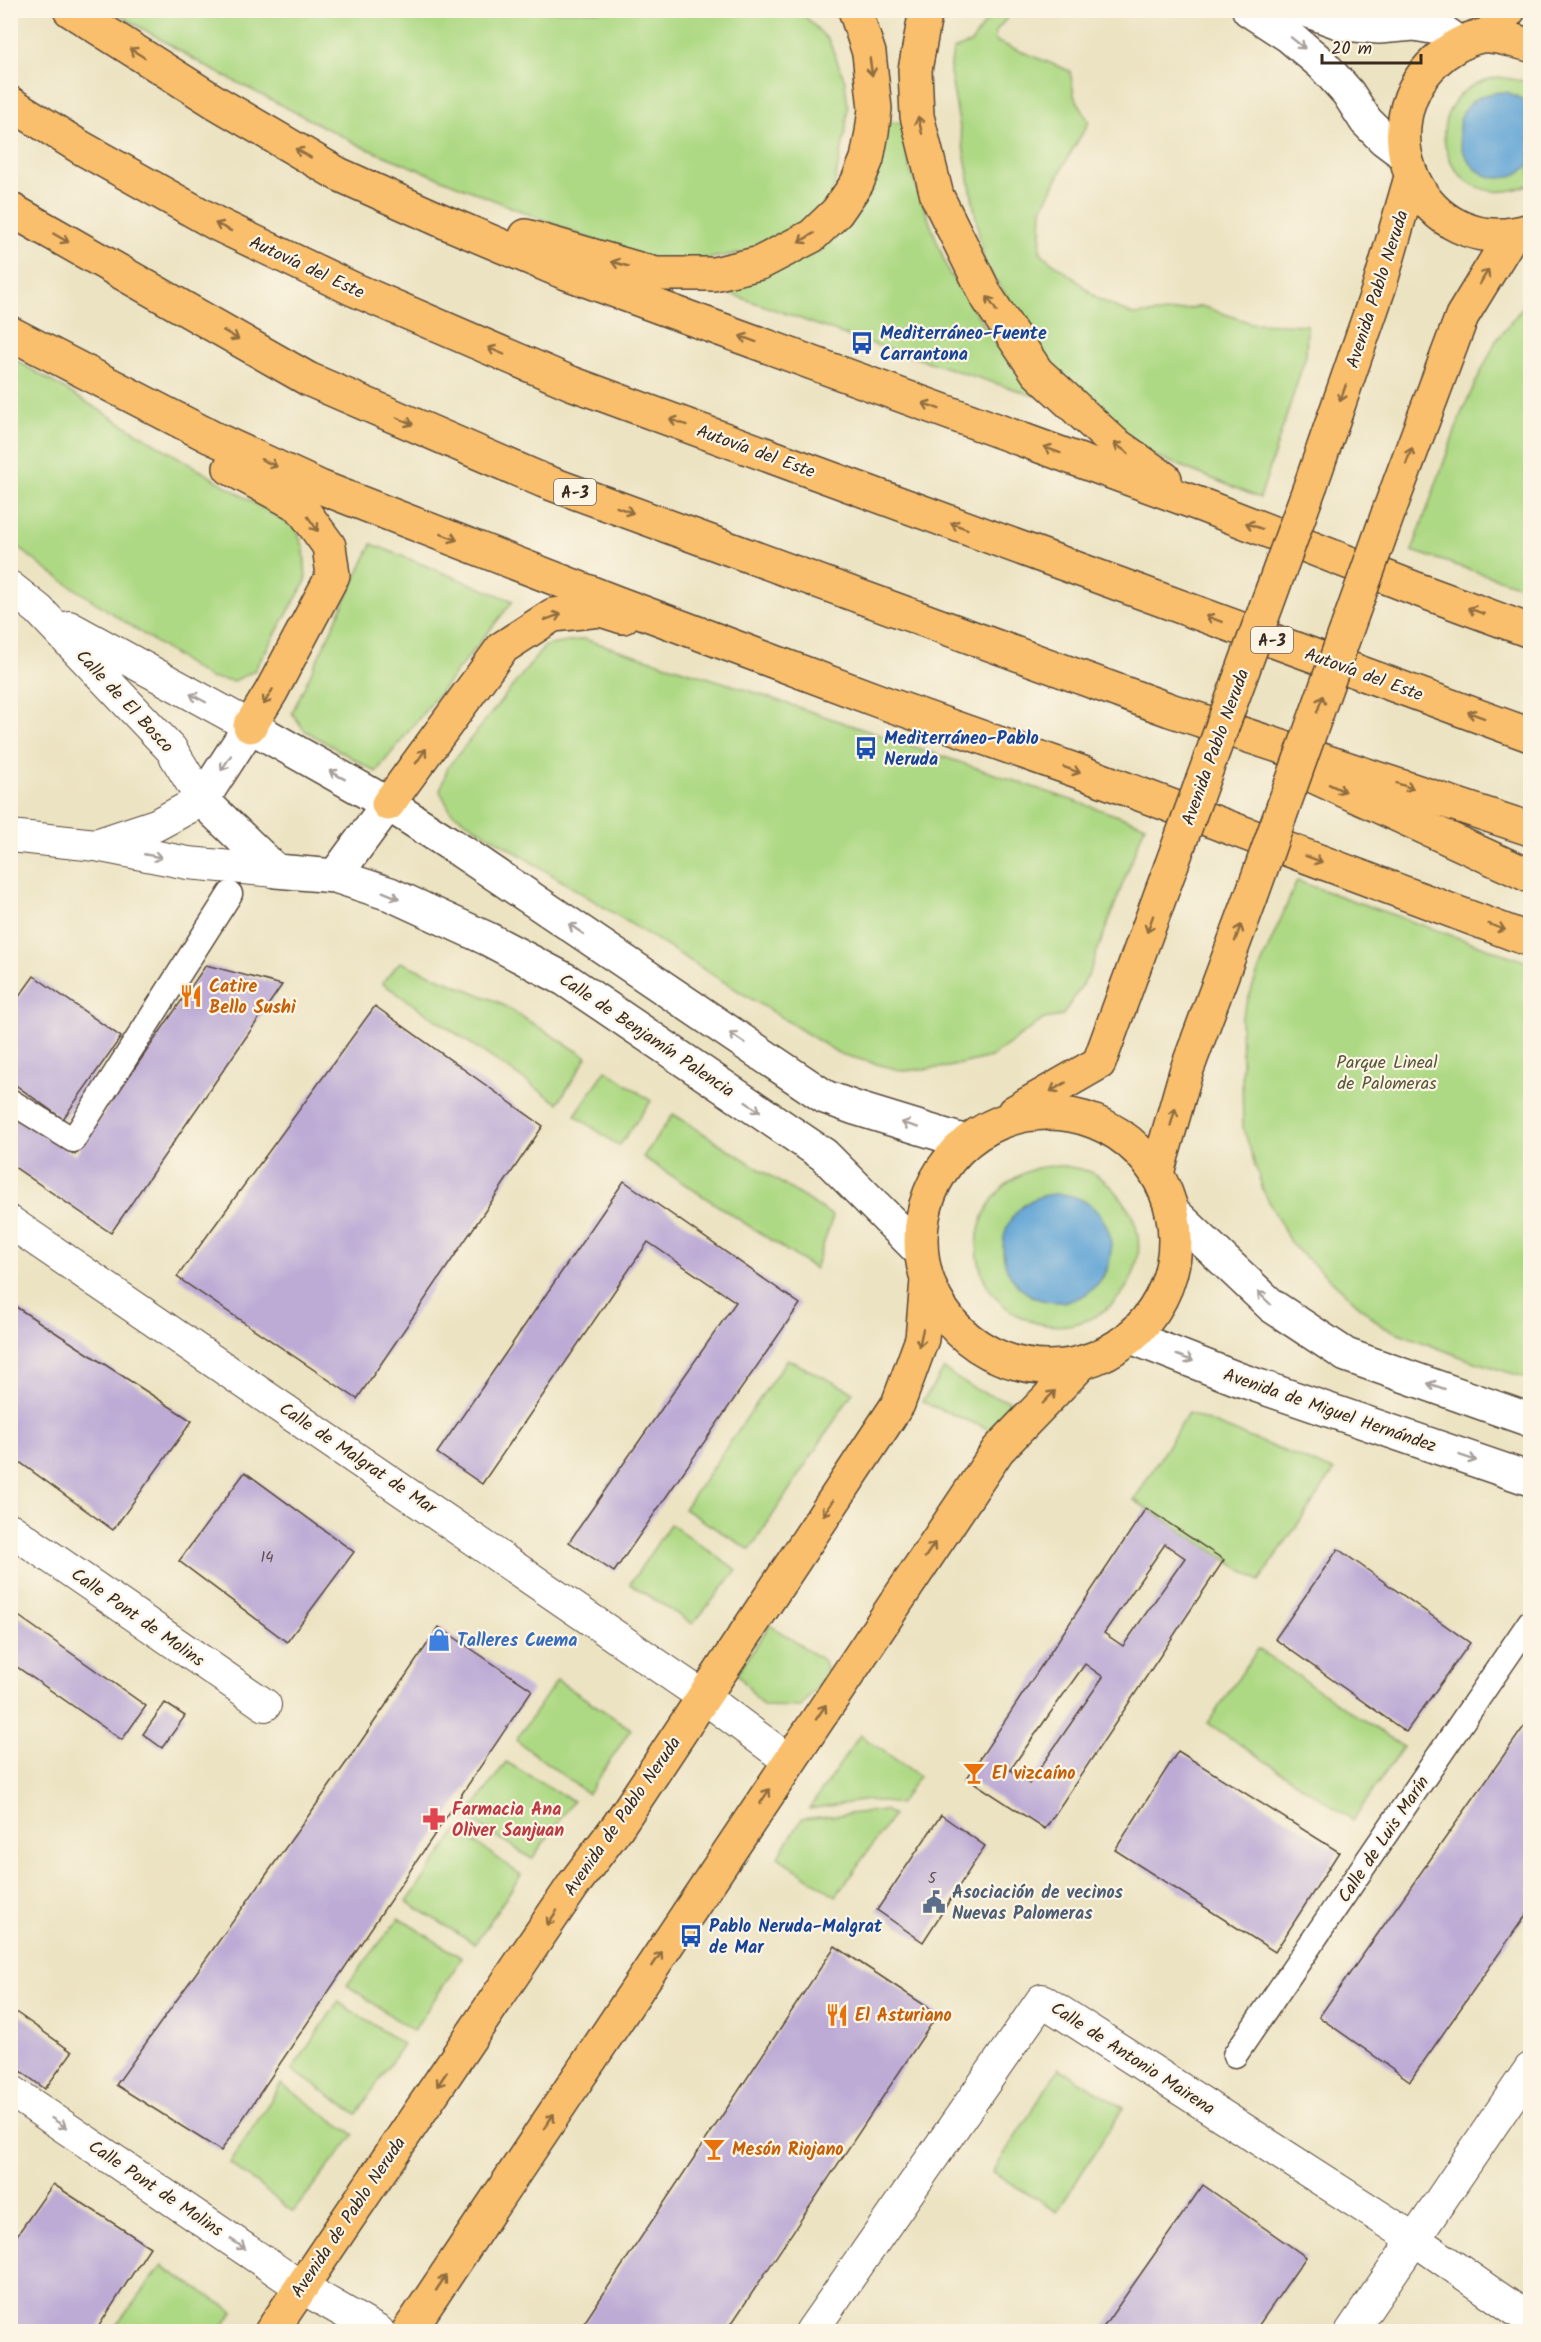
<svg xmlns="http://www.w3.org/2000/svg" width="1541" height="2342" viewBox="0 0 1541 2342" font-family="Kalam,sans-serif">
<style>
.green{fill:#aed984;stroke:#748251;stroke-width:1.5;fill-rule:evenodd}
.water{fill:#61a4d5;stroke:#4e677a;stroke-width:1.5}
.building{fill:#bdabd5;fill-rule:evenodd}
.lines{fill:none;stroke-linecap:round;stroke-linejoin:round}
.pedestrian-casing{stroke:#564637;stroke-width:27}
.minor-casing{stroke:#564637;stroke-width:34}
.tertiary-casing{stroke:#564637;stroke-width:36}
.primary-casing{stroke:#564637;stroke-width:36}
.motorway-casing{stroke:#564637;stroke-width:36}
.pedestrian{stroke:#fff;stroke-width:24}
.minor{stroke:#fff;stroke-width:32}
.tertiary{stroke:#fff;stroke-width:33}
.primary{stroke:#f9bf6c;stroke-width:33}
.motorway{stroke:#f9bf6c;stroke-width:33}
.primary-bridge-casing{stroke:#564637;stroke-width:36;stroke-linecap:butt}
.primary-bridge{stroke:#f9bf6c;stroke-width:33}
.oneway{stroke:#a79f9a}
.oneway2{stroke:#906d41}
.labels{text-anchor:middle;stroke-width:4.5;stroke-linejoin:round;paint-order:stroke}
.number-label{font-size:15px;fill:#5c4a4c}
.shield{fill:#fcf5e5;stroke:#75675a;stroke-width:1.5}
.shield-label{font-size:16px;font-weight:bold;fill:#3b2a1e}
.street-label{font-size:18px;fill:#3b2a1e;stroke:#fcf5e5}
.transit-label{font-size:18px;font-weight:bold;fill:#164399;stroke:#fcf5e5;text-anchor:start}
.food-label{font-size:18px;font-weight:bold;fill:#c56008;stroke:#fcf5e5;text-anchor:start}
.park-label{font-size:18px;fill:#585638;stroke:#fcf5e5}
.shop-label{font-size:18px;font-weight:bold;fill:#366cbe;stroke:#fcf5e5;text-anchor:start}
.health-label{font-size:18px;font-weight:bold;fill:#be3a42;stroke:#fcf5e5;text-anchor:start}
.service-label{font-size:18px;font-weight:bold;fill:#4e5e75;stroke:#fcf5e5;text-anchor:start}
</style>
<rect width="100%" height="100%" fill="#fcf5e5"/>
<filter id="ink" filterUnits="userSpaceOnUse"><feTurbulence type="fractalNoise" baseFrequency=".0167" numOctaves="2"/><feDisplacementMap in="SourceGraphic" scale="12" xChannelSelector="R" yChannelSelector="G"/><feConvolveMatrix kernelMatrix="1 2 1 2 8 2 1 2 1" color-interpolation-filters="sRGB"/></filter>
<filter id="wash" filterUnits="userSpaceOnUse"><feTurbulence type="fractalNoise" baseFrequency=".008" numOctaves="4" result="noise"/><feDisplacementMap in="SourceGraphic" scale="24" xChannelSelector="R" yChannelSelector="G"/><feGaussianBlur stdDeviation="1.35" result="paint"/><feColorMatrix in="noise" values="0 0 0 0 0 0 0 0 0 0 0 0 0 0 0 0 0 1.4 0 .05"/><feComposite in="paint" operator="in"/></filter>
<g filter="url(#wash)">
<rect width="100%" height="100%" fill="#ece3c2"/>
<g class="green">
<polygon points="999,10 1013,11 996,31 995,41 1070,71 1074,95 1089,122 1067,159 1042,209 1040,251 1045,257 1075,279 1098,299 1133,315 1172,312 1201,306 1251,323 1307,325 1306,355 1260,498 1146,452 1092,405 1050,361 984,263 950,72 953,50 971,43 987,20"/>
<polygon points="113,11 800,11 829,41 845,81 848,108 845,134 831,200 809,223 764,249 659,267 363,147 207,67"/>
<path d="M1498 77 1523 81 1530 85V184C1445 223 1404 94 1498 77Z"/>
<polygon points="902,122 910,170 949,273 1002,352 1038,397 848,336 731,294 718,284 785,266 887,123"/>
<polygon points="1530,298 1530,589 1412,551 1463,409 1496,341"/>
<polygon points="11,357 296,528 304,549 306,581 254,671 234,681 209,678 44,568 11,541"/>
<polygon points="372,544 513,601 376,772 304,730 292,713"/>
<polygon points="584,639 735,686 1145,825 1088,976 1062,1016 1044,1019 991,1057 948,1067 903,1071 840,1054 451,812 440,791 448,767 545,646"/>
<polygon points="1297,881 1530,963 1530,1379 1469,1360 1383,1327 1291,1244 1263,1190 1243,1127 1241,1019 1258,972"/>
<polygon points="400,962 498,1002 587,1057 558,1103 382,983"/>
<polygon points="606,1070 651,1101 619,1146 575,1115"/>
<polygon points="673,1114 833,1216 815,1269 643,1157"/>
<path d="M1064 1166C1073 1168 1083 1169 1091 1172 1103 1178 1114 1188 1122 1199 1174 1268 1094 1355 1019 1316 1001 1306 985 1288 980 1267 969 1224 994 1181 1037 1168 1045 1166 1056 1166 1064 1166ZM1007 1269 1107 1271 1097 1286 1083 1296H1031L1017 1285Z"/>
<polygon points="787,1359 853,1392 750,1550 684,1509"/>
<path d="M944 1369C965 1385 985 1396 1011 1401L991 1430 922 1402Z"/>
<polygon points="1188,1413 1334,1471 1259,1581 1134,1500"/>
<polygon points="670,1524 737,1570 693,1624 630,1584"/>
<polygon points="770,1625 824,1661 827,1673 801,1707 763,1706 737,1673"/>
<polygon points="1258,1649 1403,1747 1353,1820 1208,1723"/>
<polygon points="557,1680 631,1729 588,1794 516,1740"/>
<polygon points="860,1735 919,1776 899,1804 868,1800 809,1809"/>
<polygon points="506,1762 573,1801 532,1859 467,1817"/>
<polygon points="885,1810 893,1816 836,1896 778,1857 802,1819"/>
<polygon points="458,1830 521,1875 475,1944 407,1902"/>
<polygon points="399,1918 462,1958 413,2031 347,1985"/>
<polygon points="338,2002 403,2044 357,2114 292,2070"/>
<polygon points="1059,2068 1123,2108 1057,2212 993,2172"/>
<polygon points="281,2084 354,2135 293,2212 230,2163"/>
<polygon points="162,2266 234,2312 219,2331 112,2331"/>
</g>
<g class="water">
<path d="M1507 92 1530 103V165C1468 218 1418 91 1507 92Z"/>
<circle cx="1057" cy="1248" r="54"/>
</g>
<g id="blocks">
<g class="building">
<polygon points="206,965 282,985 111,1233 10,1164 10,1111 75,1155"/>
<polygon points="34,976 121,1037 63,1119 10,1081 10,1009"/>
<polygon points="375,1006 543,1126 357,1399 177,1277"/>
<polygon points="624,1181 800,1304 614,1572 569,1542 736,1302 648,1242 482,1484 437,1453"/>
<polygon points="10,1303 192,1421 113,1530 10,1455"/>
<polygon points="245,1472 354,1552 287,1642 179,1561"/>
<path d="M1146 1508 1224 1560 1045 1829 967 1778ZM1165 1544 1185 1558 1123 1646 1104 1633ZM1085 1664 1103 1677 1029 1784 1010 1770Z"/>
<polygon points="1338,1549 1470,1643 1406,1732 1275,1639"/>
<polygon points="10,1610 146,1706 122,1740 10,1662"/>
<polygon points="439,1627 532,1690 221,2151 116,2085 351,1756"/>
<polygon points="165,1703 185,1716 162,1748 143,1734"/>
<polygon points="1530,1718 1530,1909 1410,2081 1319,2017"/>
<polygon points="1178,1751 1339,1852 1275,1952 1115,1850"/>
<polygon points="941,1815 985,1846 923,1942 877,1910"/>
<polygon points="835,1946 938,2014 726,2332 578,2332"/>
<polygon points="10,2008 72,2052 45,2089 10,2063"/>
<polygon points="53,2184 150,2247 95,2332 10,2332 10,2245"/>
<polygon points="1203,2185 1306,2257 1254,2332 1100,2332"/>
</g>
</g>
</g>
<g filter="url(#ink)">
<use href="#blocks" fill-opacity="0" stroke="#564637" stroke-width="1.5"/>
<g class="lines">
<g class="pedestrian-casing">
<g id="pedestrian">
<polyline points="10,1101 73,1140 230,894"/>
<polyline points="1235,2055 1530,1622"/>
</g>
</g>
<g class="minor-casing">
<g id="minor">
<polyline points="10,587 39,610 171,749 202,800 156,825 96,845"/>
<polyline points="69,627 250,726"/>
<polyline points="10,836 96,845 188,863 276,871"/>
<polyline points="10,1222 704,1697 788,1760"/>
<polyline points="10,1529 265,1705"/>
<polyline points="10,2090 301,2287 379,2332"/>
<polyline points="811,2332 1042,2000 1414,2239 1530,2320"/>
<polyline points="1351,2332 1530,2069"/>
</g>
</g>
<g class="tertiary-casing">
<g id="tertiary">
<polyline points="1249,10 1289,36 1322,64 1348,93 1366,121 1384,139 1404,154"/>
<polyline points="1306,10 1344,24 1379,27 1414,24 1438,28 1459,43"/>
<polyline points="335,876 388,804"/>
<polyline points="1173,1212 1272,1306 1346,1355 1530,1420"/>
<polyline points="921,1252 824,1155 566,980 488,939 390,894 335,876 276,871 202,800 250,726 388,804 461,851 825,1097 855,1108 966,1142"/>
<polyline points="1131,1337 1238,1379 1530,1479"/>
</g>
</g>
<g class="primary-casing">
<g id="primary">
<polyline points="1488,35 1509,10"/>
<path d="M1530 45C1517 42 1503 37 1490 36 1474 34 1457 45 1444 54 1357 122 1422 264 1530 230"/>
<polyline points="1311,484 1379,288 1411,177"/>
<polyline points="1389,511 1462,316 1511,236"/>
<polyline points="1014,1112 1099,1063 1170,869"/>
<circle cx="1048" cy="1240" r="127"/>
<polyline points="1157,1173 1186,1072 1251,897"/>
<polyline points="271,2332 574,1884 618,1826 898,1404 922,1339 927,1280"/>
<polyline points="408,2332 998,1450 1082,1363"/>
</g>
</g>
<g class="motorway-casing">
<g id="motorway">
<polyline points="70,10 217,103 338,174 445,222 561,271 1204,506 1419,590 1530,631"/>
<polyline points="926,10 915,70 917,116 937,196 987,297 1037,372 1114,443 1165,479"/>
<polyline points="10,103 80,147 217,224 353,289 571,383 1530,735"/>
<polyline points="10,209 308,379 544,481 1170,710 1530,829"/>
<polyline points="526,236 656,274 714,274 760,263 812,236 837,212 857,183 867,159 872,132 875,109 869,53 855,10"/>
<polyline points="10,333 211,437 320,487 615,602 879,701 1086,774 1530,940"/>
<polyline points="230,468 300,506 329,546 333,575 271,692 250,726"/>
<polyline points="1302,771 1530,876"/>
<polyline points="388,804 502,648 553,615 601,610 623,617"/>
</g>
</g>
<use href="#pedestrian" class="pedestrian"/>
<use href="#minor" class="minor"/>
<use href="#tertiary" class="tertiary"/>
<use href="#primary" class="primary"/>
<use href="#motorway" class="motorway"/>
<g class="primary-bridge-casing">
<g id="primary-bridge">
<polyline points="1170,869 1311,484"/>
<polyline points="1251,897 1389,511"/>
</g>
</g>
<use href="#primary-bridge" class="primary-bridge"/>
</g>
<defs><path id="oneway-shaft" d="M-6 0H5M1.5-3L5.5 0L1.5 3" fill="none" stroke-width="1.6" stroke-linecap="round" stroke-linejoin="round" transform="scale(1.5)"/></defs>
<g class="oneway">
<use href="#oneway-shaft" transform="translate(1298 43) rotate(39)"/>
<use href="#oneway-shaft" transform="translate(198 698) rotate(-152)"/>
<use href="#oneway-shaft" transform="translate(226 763) rotate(123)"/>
<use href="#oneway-shaft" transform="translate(337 775) rotate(-151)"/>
<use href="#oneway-shaft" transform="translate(153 856) rotate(11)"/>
<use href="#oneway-shaft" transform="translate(391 895) rotate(22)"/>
<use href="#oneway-shaft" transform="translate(576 929) rotate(-146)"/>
<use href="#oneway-shaft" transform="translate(737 1038) rotate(-146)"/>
<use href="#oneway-shaft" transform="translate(753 1107) rotate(34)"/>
<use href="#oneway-shaft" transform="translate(910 1125) rotate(-163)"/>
<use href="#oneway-shaft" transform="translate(1264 1298) rotate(-136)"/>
<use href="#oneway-shaft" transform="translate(1185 1358) rotate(21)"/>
<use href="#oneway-shaft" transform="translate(1436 1386) rotate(-161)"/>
<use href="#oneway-shaft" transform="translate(1468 1458) rotate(19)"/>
<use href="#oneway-shaft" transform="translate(59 2123) rotate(34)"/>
<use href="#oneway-shaft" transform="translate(238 2244) rotate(34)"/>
</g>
<g class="oneway2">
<use href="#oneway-shaft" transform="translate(137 53) rotate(-148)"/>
<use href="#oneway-shaft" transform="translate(871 67) rotate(82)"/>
<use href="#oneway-shaft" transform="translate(920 125) rotate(-103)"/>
<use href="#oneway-shaft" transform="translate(303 153) rotate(-150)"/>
<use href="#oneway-shaft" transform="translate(223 227) rotate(-154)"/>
<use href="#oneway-shaft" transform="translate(61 238) rotate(30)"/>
<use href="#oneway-shaft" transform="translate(806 238) rotate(149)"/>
<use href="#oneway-shaft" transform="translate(620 264) rotate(-164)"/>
<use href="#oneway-shaft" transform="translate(1484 277) rotate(-59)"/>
<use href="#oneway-shaft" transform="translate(992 304) rotate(-123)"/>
<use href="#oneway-shaft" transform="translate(231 335) rotate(30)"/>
<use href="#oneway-shaft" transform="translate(748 339) rotate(-160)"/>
<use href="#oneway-shaft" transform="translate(496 351) rotate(-157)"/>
<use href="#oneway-shaft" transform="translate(1343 393) rotate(109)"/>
<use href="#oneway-shaft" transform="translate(931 406) rotate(-160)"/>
<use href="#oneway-shaft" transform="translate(405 421) rotate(23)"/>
<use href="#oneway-shaft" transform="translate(678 422) rotate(-160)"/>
<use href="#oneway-shaft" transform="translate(1121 448) rotate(-145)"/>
<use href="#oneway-shaft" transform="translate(1052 450) rotate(-160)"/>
<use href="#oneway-shaft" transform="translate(1409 456) rotate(-70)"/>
<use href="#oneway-shaft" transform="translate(269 463) rotate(25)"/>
<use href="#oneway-shaft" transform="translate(625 510) rotate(20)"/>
<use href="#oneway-shaft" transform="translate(313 524) rotate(55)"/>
<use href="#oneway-shaft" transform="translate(959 526) rotate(-160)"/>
<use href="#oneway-shaft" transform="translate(1254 526) rotate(-159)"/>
<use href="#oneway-shaft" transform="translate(449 537) rotate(21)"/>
<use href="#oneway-shaft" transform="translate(1476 611) rotate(-160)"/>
<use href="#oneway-shaft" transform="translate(553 617) rotate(-20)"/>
<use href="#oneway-shaft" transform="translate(1214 619) rotate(-160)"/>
<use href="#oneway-shaft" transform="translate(268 697) rotate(121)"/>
<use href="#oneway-shaft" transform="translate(1320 704) rotate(-70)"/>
<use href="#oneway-shaft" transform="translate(1476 715) rotate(-160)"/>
<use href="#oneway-shaft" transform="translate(421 756) rotate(-55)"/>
<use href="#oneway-shaft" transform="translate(1072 770) rotate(20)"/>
<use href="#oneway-shaft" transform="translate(1405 786) rotate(18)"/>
<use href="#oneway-shaft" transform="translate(1337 788) rotate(25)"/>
<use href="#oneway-shaft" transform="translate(1314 859) rotate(20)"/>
<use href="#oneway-shaft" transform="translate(1150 924) rotate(110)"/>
<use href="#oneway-shaft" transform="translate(1497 927) rotate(20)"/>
<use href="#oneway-shaft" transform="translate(1238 933) rotate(-70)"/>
<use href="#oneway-shaft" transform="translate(1058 1087) rotate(150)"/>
<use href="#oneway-shaft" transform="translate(1173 1117) rotate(-74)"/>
<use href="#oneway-shaft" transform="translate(921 1338) rotate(102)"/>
<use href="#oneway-shaft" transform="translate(1049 1397) rotate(-46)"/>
<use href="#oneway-shaft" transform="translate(828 1508) rotate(124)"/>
<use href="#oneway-shaft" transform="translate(930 1550) rotate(-56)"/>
<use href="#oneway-shaft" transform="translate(821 1712) rotate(-56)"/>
<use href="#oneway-shaft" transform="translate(765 1796) rotate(-57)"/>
<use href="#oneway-shaft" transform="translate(552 1918) rotate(124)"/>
<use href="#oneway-shaft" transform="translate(657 1959) rotate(-56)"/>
<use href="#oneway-shaft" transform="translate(442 2079) rotate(124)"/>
<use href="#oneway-shaft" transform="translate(549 2121) rotate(-56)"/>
<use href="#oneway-shaft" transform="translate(441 2283) rotate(-56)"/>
</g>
</g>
<defs>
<g id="bus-bare" transform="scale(1.8)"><path d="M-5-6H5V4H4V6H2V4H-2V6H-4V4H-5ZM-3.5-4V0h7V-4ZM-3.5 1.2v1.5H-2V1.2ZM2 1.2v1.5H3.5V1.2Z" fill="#1a4fb4" stroke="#fcf5e5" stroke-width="2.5" paint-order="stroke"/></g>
<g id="restaurant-bare" transform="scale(1.8)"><path d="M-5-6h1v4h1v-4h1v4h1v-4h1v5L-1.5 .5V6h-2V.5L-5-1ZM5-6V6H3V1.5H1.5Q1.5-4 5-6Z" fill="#e8710a" stroke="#fcf5e5" stroke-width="2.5" paint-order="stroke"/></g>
<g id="shop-bare" transform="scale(1.8)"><path d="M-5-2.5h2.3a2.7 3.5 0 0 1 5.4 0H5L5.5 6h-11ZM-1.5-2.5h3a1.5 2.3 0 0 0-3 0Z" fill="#3f7fe0" stroke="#fcf5e5" stroke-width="2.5" paint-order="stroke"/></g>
<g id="bar-bare" transform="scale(1.8)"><path d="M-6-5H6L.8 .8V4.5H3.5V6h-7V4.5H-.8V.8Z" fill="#e8710a" stroke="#fcf5e5" stroke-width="2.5" paint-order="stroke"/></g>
<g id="pharmacy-bare" transform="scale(1.8)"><path d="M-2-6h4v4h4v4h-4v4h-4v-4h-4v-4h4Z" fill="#e0444e" stroke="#fcf5e5" stroke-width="2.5" paint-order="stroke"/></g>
<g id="civic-bare" transform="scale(1.8)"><path d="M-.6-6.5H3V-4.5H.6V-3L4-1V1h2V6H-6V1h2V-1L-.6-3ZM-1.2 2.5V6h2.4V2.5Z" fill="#5c6f8a" stroke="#fcf5e5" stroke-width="2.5" paint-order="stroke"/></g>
</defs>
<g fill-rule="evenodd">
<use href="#bus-bare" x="862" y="343"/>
<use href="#bus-bare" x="866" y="748"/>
<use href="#restaurant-bare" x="191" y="996"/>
<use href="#shop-bare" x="439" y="1640"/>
<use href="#bar-bare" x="974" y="1773"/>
<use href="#pharmacy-bare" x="434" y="1819"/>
<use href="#civic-bare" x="934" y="1902"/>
<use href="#bus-bare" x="691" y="1936"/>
<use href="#restaurant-bare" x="837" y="2015"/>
<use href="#bar-bare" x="714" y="2149"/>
</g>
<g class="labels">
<g class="number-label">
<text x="267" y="1562">14</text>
<text x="932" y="1883">5</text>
</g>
<g class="shield">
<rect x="554" y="479" width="42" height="26" rx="4.5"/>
<rect x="1251" y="627" width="42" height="26" rx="4.5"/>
</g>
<g class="shield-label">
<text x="575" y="498">A-3</text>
<text x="1272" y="646">A-3</text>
</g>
<g class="street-label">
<text transform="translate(307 267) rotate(25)" y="6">Autovía del Este</text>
<text transform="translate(1377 289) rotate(-72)" y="6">Avenida Pablo Neruda</text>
<text transform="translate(756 451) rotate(20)" y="6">Autovía del Este</text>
<text transform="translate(1364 674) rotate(20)" y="6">Autovía del Este</text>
<text transform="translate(125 701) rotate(47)" y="6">Calle de El Bosco</text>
<text transform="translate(1215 747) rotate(-70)" y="6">Avenida Pablo Neruda</text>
<text transform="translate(647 1035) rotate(34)" y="6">Calle de Benjamín Palencia</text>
<text transform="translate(1330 1410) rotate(19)" y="6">Avenida de Miguel Hernández</text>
<text transform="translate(358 1458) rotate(34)" y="6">Calle de Malgrat de Mar</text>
<text transform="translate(138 1617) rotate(35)" y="6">Calle Pont de Molins</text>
<text transform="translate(622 1816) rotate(-55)" y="6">Avenida de Pablo Neruda</text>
<text transform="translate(1383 1839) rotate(-56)" y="6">Calle de Luis Marín</text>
<text transform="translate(1133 2058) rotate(33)" y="6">Calle de Antonio Mairena</text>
<text transform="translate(156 2188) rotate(34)" y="6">Calle Pont de Molins</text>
<text transform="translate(348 2217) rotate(-56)" y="6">Avenida de Pablo Neruda</text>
</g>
<g class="transit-label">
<text x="880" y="339">Mediterráneo-Fuente<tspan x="880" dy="21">Carrantona</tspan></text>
<text x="884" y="744">Mediterráneo-Pablo<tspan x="884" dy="21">Neruda</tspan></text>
<text x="709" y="1932">Pablo Neruda-Malgrat<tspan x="709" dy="21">de Mar</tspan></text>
</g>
<g class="food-label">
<text x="209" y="992">Catire<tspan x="209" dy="21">Bello Sushi</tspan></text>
<text x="992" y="1779">El vizcaíno</text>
<text x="855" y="2021">El Asturiano</text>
<text x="732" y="2155">Mesón Riojano</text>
</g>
<g class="park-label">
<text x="1387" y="1068">Parque Lineal<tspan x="1387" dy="21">de Palomeras</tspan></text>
</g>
<g class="shop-label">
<text x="457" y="1646">Talleres Cuema</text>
</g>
<g class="health-label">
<text x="452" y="1815">Farmacia Ana<tspan x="452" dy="21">Oliver Sanjuan</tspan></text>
</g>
<g class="service-label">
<text x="952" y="1898">Asociación de vecinos<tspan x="952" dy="21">Nuevas Palomeras</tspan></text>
</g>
</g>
<rect width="1541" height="2342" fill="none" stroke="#fcf5e5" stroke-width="36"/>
<path d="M1322 54v9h99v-9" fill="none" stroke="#3b2a1e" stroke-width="3"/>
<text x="1331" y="54" font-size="18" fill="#3b2a1e" stroke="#fcf5e5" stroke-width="4.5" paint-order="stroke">20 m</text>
</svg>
